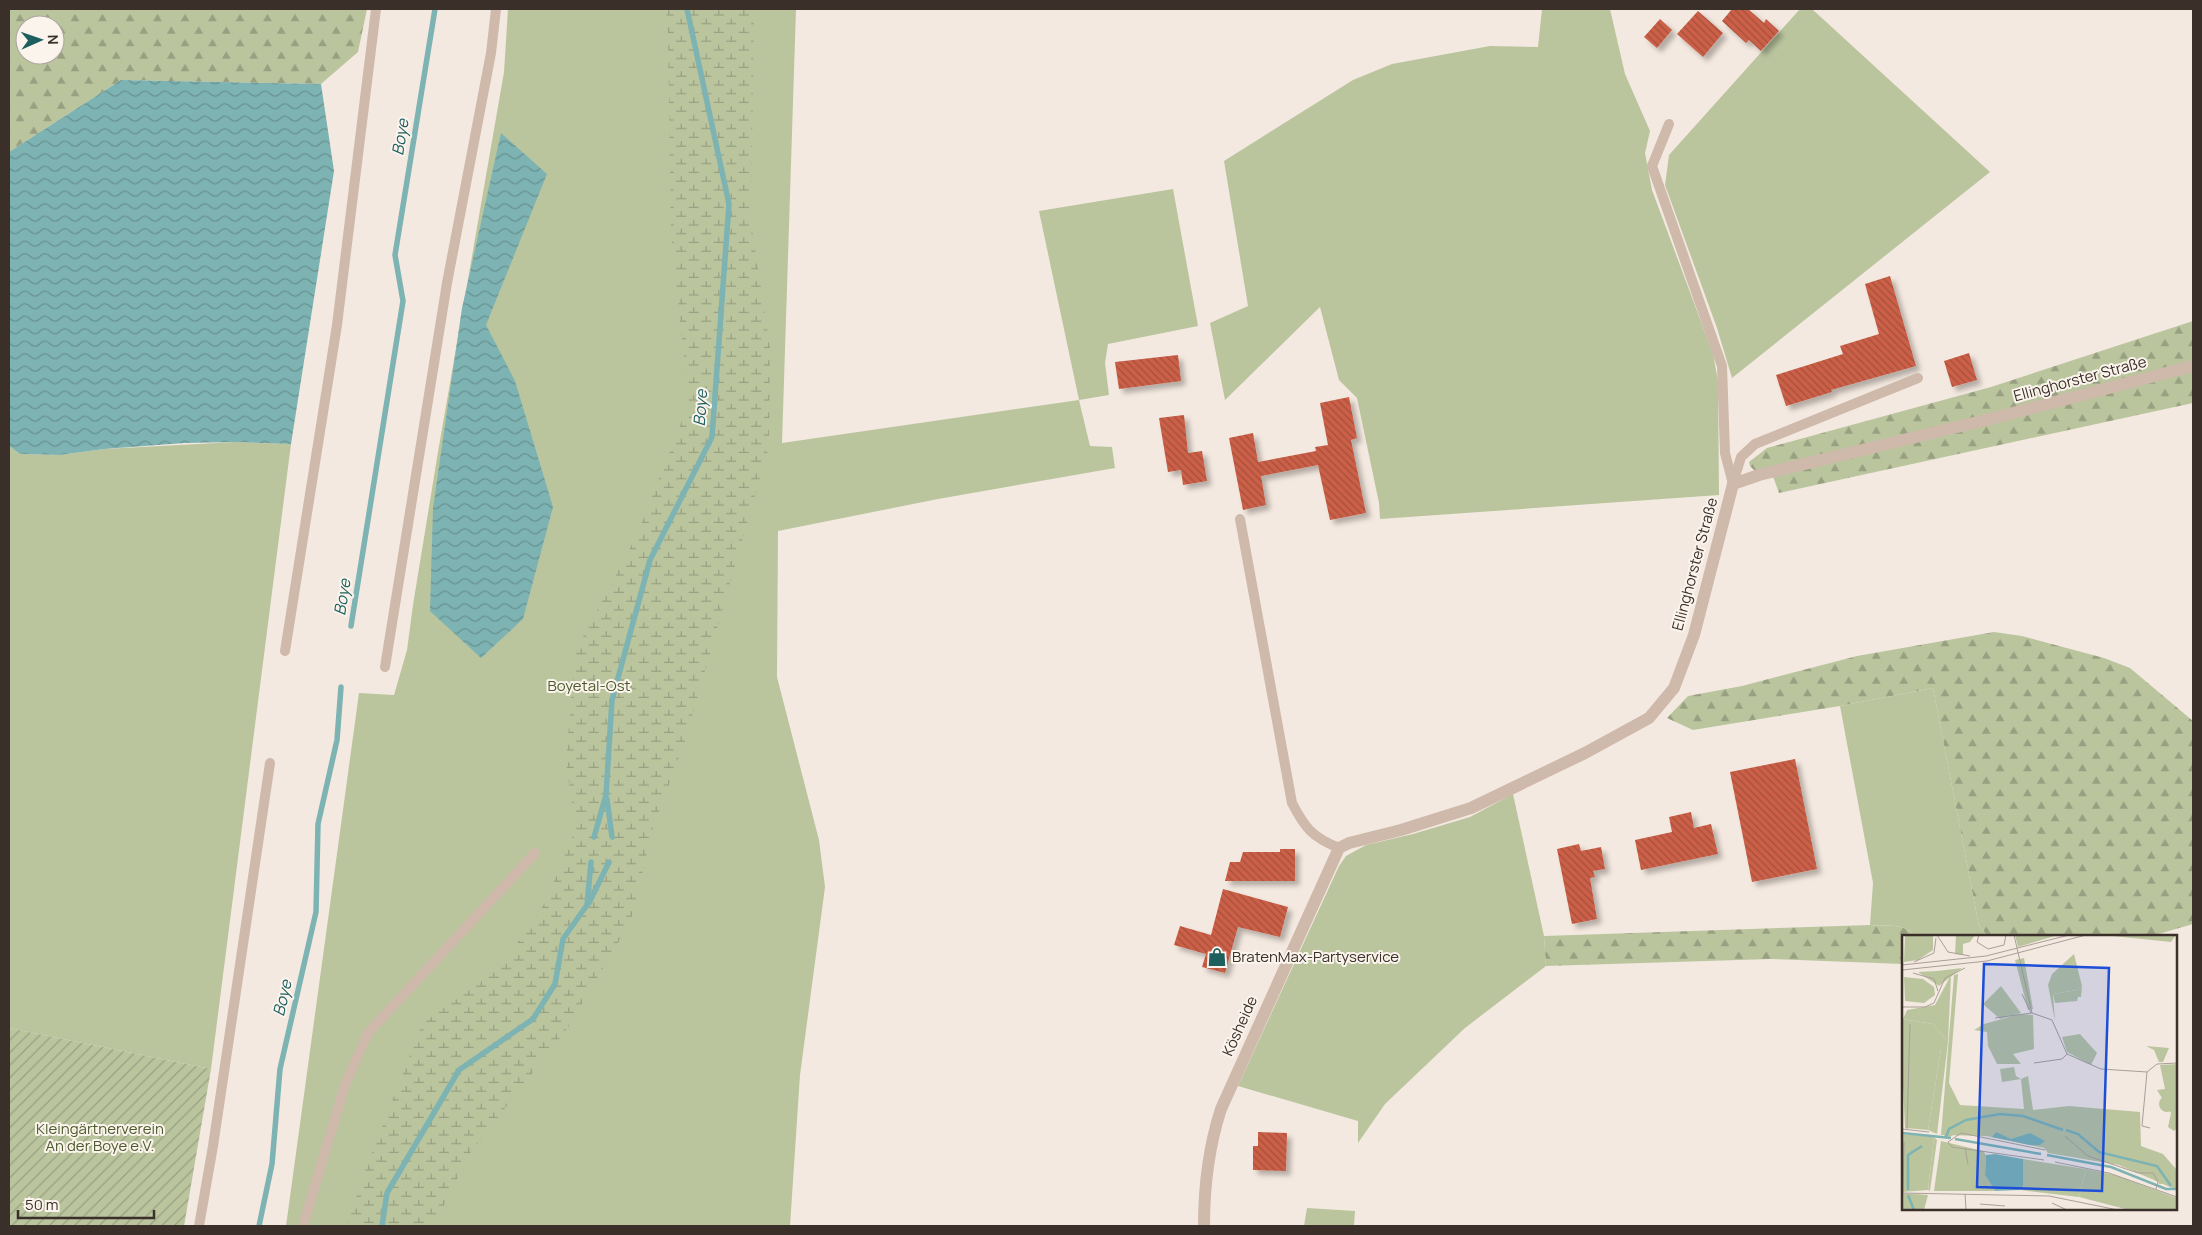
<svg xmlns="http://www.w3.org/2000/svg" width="2202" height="1235" viewBox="0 0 2202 1235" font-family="Manrope,sans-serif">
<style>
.green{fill:#bac59e}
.forest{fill:url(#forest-firs);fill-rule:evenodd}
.wetland{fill:url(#wetland-marsh)}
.garden{fill:url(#garden-furrows)}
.water{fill:url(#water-waves)}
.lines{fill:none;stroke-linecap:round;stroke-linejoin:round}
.stream{stroke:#7db3b2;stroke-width:5.5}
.building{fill:url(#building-back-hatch);filter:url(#shadow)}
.service{stroke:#ceb9ab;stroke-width:10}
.minor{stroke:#ceb9ab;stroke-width:12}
.labels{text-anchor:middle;stroke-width:4;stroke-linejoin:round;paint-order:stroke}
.street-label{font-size:15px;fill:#3b2f2a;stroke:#fbf4ed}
.park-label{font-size:15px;fill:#4c5b2c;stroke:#fbf4ed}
.poi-label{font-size:15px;fill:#3b2f2a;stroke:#fbf4ed;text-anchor:start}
.water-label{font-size:16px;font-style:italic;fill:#1d5f5f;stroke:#fbf4ed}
.inset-river{fill:none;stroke:#7db3b2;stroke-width:2.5}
.inset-road{fill:none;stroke:#aa9f97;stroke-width:1}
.view{fill:#1d4ed8;fill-opacity:0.15;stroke:#1d4ed8;stroke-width:2.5}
.inset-edge{fill:none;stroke:#3b2f2a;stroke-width:2.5}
</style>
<defs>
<pattern id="forest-firs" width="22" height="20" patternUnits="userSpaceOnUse" patternTransform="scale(1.25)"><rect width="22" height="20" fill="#bac59e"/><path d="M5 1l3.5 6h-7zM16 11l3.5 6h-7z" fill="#98a081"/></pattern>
<pattern id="wetland-marsh" width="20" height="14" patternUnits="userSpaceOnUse" patternTransform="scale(1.25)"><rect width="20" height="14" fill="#bac59e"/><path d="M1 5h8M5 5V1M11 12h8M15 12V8" fill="none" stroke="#98a081"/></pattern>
<pattern id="garden-furrows" width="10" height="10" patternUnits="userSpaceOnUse" patternTransform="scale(1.25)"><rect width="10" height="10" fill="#bac59e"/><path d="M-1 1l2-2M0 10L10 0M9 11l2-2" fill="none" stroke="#98a081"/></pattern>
<pattern id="water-waves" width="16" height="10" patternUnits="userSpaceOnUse" patternTransform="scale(1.25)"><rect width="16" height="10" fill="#7db3b2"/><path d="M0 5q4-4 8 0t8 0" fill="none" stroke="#689291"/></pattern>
<pattern id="building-back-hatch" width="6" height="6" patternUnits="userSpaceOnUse" patternTransform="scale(1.25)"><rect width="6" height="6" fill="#cb5f47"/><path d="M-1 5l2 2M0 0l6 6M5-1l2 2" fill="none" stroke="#a64f3b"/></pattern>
<filter id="shadow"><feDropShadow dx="4.5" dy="4.5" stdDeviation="2.5" flood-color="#0004"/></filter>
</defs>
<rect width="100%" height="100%" fill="#f4e9e0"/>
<g class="green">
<polygon points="508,9 796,9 782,443 1079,400 1039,211 1173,189 1198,326 1108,344 1105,363 1109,395 1079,400 1090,446 1112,447 1115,468 938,499 778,531 777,677 819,840 825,887 800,1075 790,1226 286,1226 359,693 394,695 407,650 413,605 438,452 504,72"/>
<polygon points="1542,9 1610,9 1625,74 1650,131 1645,153 1652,190 1713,354 1718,381 1719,495 1380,519 1379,503 1357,398 1339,380 1320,307 1225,400 1210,323 1248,306 1224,161 1353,80 1392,64 1490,46 1538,47"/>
<polygon points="1800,9 1812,9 1990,172 1732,378 1717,328 1665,185 1669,155"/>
<polygon points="235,442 291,444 211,1069 9,1028 9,446 20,454 60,455 104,449"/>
<path d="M1933 688 1979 926 1988 936H1914C1908 923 1883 926 1870 925L1873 883 1840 706Z"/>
<polygon points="1513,794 1544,936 1546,966 1465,1028 1385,1104 1358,1143 1358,1121 1238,1086 1339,866 1346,856 1366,845 1413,834 1470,817"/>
<polygon points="1307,1208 1355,1211 1354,1226 1304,1226"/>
</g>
<g class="forest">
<path d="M9 9H367L358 52 321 84 121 80 9 152ZM25 25H55V55H25Z"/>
<polygon points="2193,321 2193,403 1779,493 1770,468 1755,471 1750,466 1749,462 1767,448 1991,387"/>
<polygon points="1994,632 2022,636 2104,658 2130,668 2193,721 2193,924 2152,936 1988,936 1979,926 1933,688 1840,706 1693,730 1667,718 1688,696 1742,686 1857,656"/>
<path d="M1870 925C1883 926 1908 923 1914 936H1903V964L1771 959 1546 966 1544 936Z"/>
</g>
<polygon class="wetland" points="666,9 754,9 751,221 770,348 769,446 685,741 652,831 631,921 567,1029 470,1153 434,1226 347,1226 363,1176 422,1024 500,968 545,903 576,828 566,763 575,652 637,535 689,403 671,235 668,33"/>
<polygon class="garden" points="9,1028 211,1069 184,1226 9,1226"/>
<g class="water">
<polygon points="121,80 321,84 334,171 291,444 235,442 185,443 104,449 60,455 20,454 9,446 9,152"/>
<polygon points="501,133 547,174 486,325 515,381 553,507 523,619 481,658 430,611 433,508 462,308"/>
</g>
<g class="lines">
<g class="stream">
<polyline points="351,626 403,301 395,255 435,9"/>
<polyline points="607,799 612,837"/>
<polyline points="594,837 606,795 612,700 650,560 712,437 729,204 687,9"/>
<polyline points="589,903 609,862"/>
<polyline points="259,1226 272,1164 280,1069 316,912 318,824 337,740 341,687"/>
<polyline points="382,1226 387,1193 459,1070 533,1019 555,984 563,939 587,905 591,862"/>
</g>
</g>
<g class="building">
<polygon points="1732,9 1748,9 1764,23 1766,19 1779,31 1761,51 1749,40 1746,43 1722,21"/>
<polygon points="1698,11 1723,33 1703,57 1677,34"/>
<polygon points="1660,19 1672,30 1657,48 1644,37"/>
<polygon points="1890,276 1916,366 1831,390 1832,392 1786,406 1776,375 1843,354 1840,346 1879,334 1865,284"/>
<polygon points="1969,353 1977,380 1952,387 1944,361"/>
<polygon points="1178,355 1181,381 1119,389 1115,362"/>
<polygon points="1349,397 1357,438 1351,440 1366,513 1330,520 1318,465 1261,476 1266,505 1243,510 1229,438 1253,433 1258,462 1316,451 1315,447 1328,445 1320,403"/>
<polygon points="1184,415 1188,453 1202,451 1207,481 1183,485 1181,470 1168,472 1159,418"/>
<polygon points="1795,759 1817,869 1752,882 1730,772"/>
<polygon points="1691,812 1694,828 1711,824 1718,854 1641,870 1635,840 1672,832 1669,817"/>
<polygon points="1579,844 1581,851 1601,847 1605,869 1593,871 1595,877 1590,878 1597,919 1572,924 1557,849"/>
<polygon points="1280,849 1295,849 1295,881 1225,881 1230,862 1240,862 1243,852 1280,852"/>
<polygon points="1223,889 1288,907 1280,937 1238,927 1225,973 1202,967 1206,954 1174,945 1180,926 1211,935"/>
<polygon points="1258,1132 1287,1133 1286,1171 1253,1170 1253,1146 1258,1146"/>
</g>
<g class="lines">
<g class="service">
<polyline points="1669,124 1652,166 1722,366 1725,453 1733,484"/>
<polyline points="1733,483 1741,457 1755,444 1918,378"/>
<path d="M1240 519 1292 803C1305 828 1312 837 1339 848"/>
<polyline points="285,651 337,325 376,9"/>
<polyline points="385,667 447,283 491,53 496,9"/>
<polyline points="199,1226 213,1146 270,763"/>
<polyline points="303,1226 345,1085 368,1033 535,853"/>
</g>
<path class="minor" d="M1204 1226C1204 1185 1208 1149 1221 1109L1339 848 1349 843 1401 830 1471 808 1585 753 1649 718 1674 688 1694 635 1733 484 1759 475 1990 419 2193 366"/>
</g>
<defs>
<g id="shop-bare" transform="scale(1.5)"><path d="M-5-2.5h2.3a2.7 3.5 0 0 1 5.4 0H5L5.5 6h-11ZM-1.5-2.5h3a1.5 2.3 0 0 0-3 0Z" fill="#1d5f5f" stroke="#fbf4ed" stroke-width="2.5" paint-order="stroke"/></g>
</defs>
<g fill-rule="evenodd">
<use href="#shop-bare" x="1217" y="957"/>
</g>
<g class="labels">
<g class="street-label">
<text transform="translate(2080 379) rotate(-15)" y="5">Ellinghorster Straße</text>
<text transform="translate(1695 564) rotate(-75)" y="5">Ellinghorster Straße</text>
<text transform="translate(1240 1026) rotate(-66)" y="5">Kösheide</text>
</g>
<g class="park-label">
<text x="589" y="691">Boyetal-Ost</text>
<text x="100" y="1134">Kleingärtnerverein<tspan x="100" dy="17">An der Boye e.V.</tspan></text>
</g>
<g class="poi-label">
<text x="1232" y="962">BratenMax-Partyservice</text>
</g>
<g class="water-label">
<text transform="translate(400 137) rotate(-81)" y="6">Boye</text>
<text transform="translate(700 408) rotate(-86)" y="6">Boye</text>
<text transform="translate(342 597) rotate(-81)" y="6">Boye</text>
<text transform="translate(282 998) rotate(-77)" y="6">Boye</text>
</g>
</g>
<g transform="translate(1902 935)">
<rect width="275" height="275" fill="#f4e9e0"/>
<path d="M201 0H274L269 7ZM60 33 37 51 16 37 35 36ZM56 39 47 148 58 170 122 174 119 144 100 147 98 134 112 132 114 141 119 144 126 141 131 175 167 171 238 177 239 211 261 219 274 234 275 255 217 230 146 218 142 213 84 201 39 200 52 40ZM99 51 119 78 98 84 81 69ZM180 51 179 62H176L175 66 153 68 151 59 175 55ZM118 79 131 80 132 114 111 119 119 129H95L86 111 85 97 72 95 82 89ZM1 84 31 89 46 107 35 199 26 195 39 114 6 130 0 129ZM178 99 195 118 189 130 165 117 160 102ZM275 129V193L272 196 266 192 269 178 255 155 263 154 258 130ZM0 199 32 202 26 255 0 257ZM121 224 184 234 177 262 118 255 121 251ZM0 258 26 260 22 275H0Z" fill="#bac59e"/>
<path d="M3 0H31V15L16 25 2 27ZM54 0H73L68 7 61 9V20L53 19ZM113 0H156L116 12ZM172 19 180 51 175 55 151 59 153 86 146 50 150 39ZM122 23 131 74 126 75 113 25ZM49 40 46 107 31 89 1 84 5 75 33 70ZM2 42 21 44 32 52 33 60 22 68 3 66ZM29 104 39 114 26 195 3 193 0 129H6L9 106ZM244 111 267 113 261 127H257L252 115ZM257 169a8 8 0 1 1 16 0a8 8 0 1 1-16 0ZM32 202 35 205 28 256 26 255ZM39 206 81 216 84 220 83 240 93 256H32Z" fill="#bac59e"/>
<path d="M77 176H123L170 191 208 216 261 231 270 248 257 249 256 235 239 234 195 219 180 213 168 200 143 196 118 184 73 185 48 202 42 201 46 187ZM19 211 9 221V252L4 254 5 218Z" fill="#bac59e"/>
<path d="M184 234 213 240 275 263V275H227L177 262Z" fill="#bac59e"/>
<path d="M94 197 109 204 128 198 143 206 138 210H128L90 202ZM93 219 121 224V251L118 255 93 256 83 240 84 220Z" fill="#7db3b2"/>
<path class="inset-river" d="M164 195 176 199 197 217 255 231 269 251M0 198 49 203M44 202 47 194 64 185 98 179 121 181 161 195M53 204 139 219M145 220 209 232 264 254H275M6 255V220L20 211M6 260 12 275"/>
<path class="inset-road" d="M35 0 46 17 68 21M77 0 75 7 86 14 102 10 104 0M112 0 130 78M12 27 32 18 34 3M0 30 84 21 167 0M0 35 85 26 184 0M11 38 32 44 36 56M120 59 129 78M0 72H23L32 68 43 43 63 33M93 83 130 78 150 85 165 119M165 119 199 134 245 137 255 129 275 128M132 128 160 124 165 119M245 137 240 191 248 193M0 194 27 197M5 194 8 89M163 201 186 221 236 238H251L256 247 254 254M63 213 66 229M142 225 50 212 46 207 59 198 143 215M153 227 207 238 275 262M0 258 147 261 216 275M1 258 2 207M63 259 64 275M150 268 165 275M78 269 103 271"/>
<path class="view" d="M82 29 207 33 200 256 75 252Z"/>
<rect width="275" height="275" class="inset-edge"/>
</g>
<rect width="2202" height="1235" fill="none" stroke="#3b2f2a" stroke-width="20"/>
<g transform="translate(40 40) rotate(88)"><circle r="24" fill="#fbf4ed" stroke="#aea59f"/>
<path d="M0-4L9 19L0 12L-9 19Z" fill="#1d5f5f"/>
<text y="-8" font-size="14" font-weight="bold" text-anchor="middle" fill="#3b2f2a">N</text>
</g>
<path d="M18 1210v8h136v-8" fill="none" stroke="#3b2f2a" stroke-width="2.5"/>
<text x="25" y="1210" font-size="15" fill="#3b2f2a" stroke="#fbf4ed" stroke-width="4" paint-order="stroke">50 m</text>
</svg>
